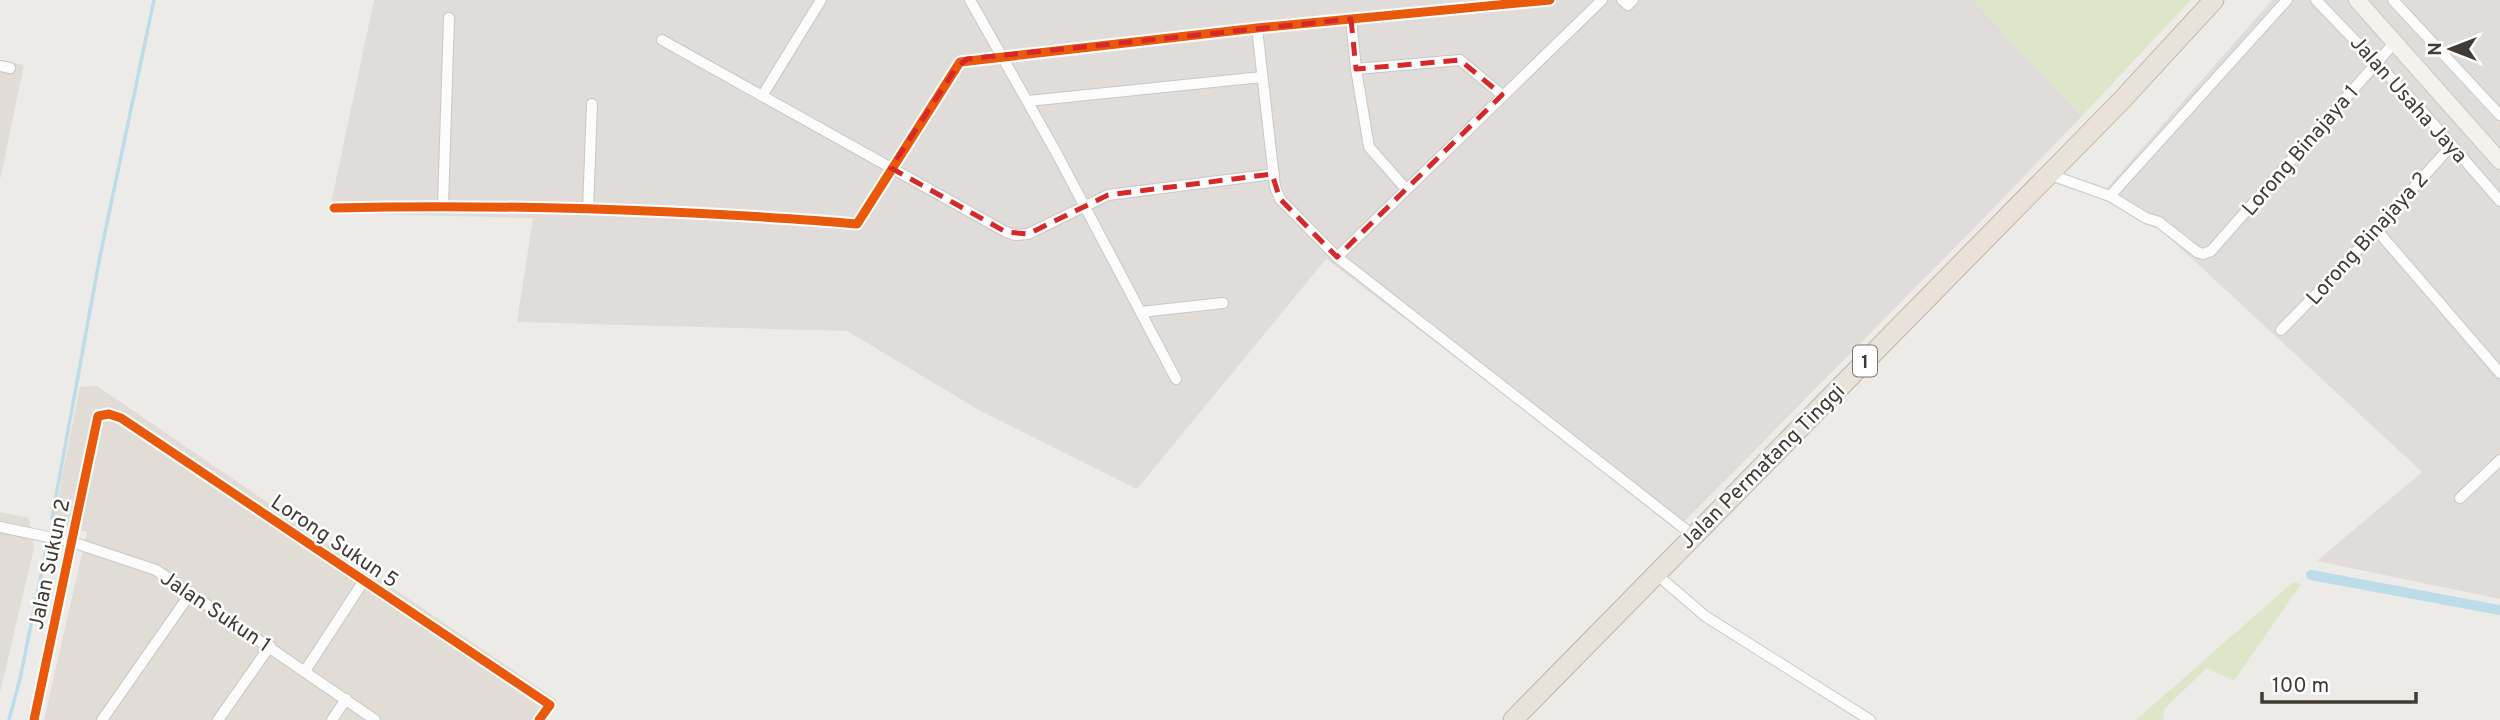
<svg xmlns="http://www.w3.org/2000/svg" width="2500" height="720" viewBox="0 0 2500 720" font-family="Overpass,sans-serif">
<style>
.residential{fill:#e1dcd5}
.industrial{fill:#e0dcd9}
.green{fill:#dee6ca}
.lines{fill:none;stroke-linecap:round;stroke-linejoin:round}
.stream{stroke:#bbdce8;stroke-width:3.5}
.canal{stroke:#bbdce8;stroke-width:10}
.street-casing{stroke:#cac7c4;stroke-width:12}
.secondary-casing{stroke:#ccc7bf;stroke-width:18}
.highway-casing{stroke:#c2b4a6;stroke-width:21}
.street{stroke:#fcfcfc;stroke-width:10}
.secondary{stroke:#f4f2ed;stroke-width:16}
.highway{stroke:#e9e2da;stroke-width:19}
.cycleway-casing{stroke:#fff;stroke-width:13}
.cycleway{stroke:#e8590c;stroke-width:9}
.marked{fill:none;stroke:#d62828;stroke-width:5;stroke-dasharray:14 9;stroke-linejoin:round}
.labels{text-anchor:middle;stroke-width:5;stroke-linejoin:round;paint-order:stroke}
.shield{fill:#fff;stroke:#7b7672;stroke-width:2}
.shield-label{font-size:19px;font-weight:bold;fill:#423b35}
.street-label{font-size:21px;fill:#423b35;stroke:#fff}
</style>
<rect width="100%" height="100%" fill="#edebe8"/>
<g class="residential">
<polygon points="0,60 24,65 0,180"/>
<polygon points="97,386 557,700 542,720 44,720 87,532 53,523 80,387"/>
<polygon points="0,512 29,518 34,548 0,693"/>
</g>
<g class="industrial">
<polygon points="374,0 1973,0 2082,116 1981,221 1676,530 1521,407 1326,259 1137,489 979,410 847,331 517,322 533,218 329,213"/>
<polygon points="2272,0 2500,0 2500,599 2317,561 2422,472 2160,229 2146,225 2099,197"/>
</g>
<g class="green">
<polygon points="1973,0 2191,0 2082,116"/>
<polygon points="2293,582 2301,584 2234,681 2207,668 2164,709 2163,720 2136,720"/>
</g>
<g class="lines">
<g class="stream">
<polyline points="52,518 100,256 154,0"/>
<polyline points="9,720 20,679 47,546"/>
</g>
<polyline class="canal" points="2311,575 2500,610"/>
<g class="street-casing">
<g id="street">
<polyline points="970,0 1057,154 1176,379"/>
<polyline points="1622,0 1628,5 1633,0"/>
<polyline points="2316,0 2416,104 2500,201"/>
<polyline points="2393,0 2500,115"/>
<polyline points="1351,19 1356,69 1369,147 1406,189"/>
<polyline points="1257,28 1275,187 1280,199 1337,257 1694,536"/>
<polyline points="662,40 1006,232 1015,235 1028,234 1108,195 1274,174"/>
<polyline points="0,66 10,68"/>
<polyline points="1356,69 1460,60 1502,95"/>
<polyline points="762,96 821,0"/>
<polyline points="1028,101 1262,77"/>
<polyline points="2048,174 2110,196 2146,218 2159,222 2197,252 2203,254 2211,251 2395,42"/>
<polyline points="2110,196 2287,0"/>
<polyline points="443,205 449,18"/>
<path d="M334 208C447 205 558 207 671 212 733 215 795 218 857 224L960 62 1257 28 1550 0"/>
<polyline points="588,209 592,104"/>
<polyline points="2375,228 2500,373"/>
<polyline points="1337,257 1602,0"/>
<polyline points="1141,312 1223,303"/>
<polyline points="2281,330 2336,274 2452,145"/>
<polyline points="2460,498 2500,460"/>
<polyline points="0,527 72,542 156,570 375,720"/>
<polyline points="1655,573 1705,616 1870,720"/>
<polyline points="305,671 363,582"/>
<polyline points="34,720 98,416 109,414 121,418 550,705 539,720"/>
<polyline points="102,720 190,594"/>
<polyline points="218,720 270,646"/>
<polyline points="332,720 346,699"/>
</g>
</g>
<g class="secondary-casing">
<polyline id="secondary" points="2357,0 2500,161"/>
</g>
<g class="highway-casing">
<polyline id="highway" points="1513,720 2121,101 2214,0"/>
</g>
<use href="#street" class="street"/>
<use href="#secondary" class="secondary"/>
<use href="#highway" class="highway"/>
<g class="cycleway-casing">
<g id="cycleway">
<path d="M334 208C447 205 558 207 671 212 733 215 795 218 857 224L960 62 1257 28 1550 0"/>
<polyline points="34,720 98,416 109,414 121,418 550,705 539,720"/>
</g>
</g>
<use href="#cycleway" class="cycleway"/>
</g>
<path class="marked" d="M1351 19 1356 69 1460 60 1502 95 1337 257 1280 199 1272 174 1108 195 1028 234 1006 232 891 168 956 68 967 59Z"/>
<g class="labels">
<rect class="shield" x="1853" y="345.5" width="24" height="31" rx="5"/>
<g class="shield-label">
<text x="1865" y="368">1</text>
</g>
<g class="street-label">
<text transform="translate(2409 99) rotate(48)" y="7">Jalan Usaha Jaya</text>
<text transform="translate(2300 150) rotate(-49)" y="7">Lorong Binajaya 1</text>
<text transform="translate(2367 238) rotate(-48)" y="7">Lorong Binajaya 2</text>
<text transform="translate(1762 466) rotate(-45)" y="7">Jalan Permatang Tinggi</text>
<text transform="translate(335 541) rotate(34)" y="7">Lorong Sukun 5</text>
<text transform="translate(49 564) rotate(-78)" y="7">Jalan Sukun 2</text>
<text transform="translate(216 611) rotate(34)" y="7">Jalan Sukun 1</text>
</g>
</g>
<g transform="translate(2451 49) rotate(270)" stroke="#ffffff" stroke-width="5" paint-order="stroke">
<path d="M0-5L12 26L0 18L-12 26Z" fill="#423b35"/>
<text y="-10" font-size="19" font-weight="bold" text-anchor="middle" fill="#423b35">N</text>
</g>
<path d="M2262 692v10h154v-10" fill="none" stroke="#423b35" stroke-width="3.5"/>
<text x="2272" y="692" font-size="21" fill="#423b35" stroke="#ffffff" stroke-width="5" paint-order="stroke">100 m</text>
</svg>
